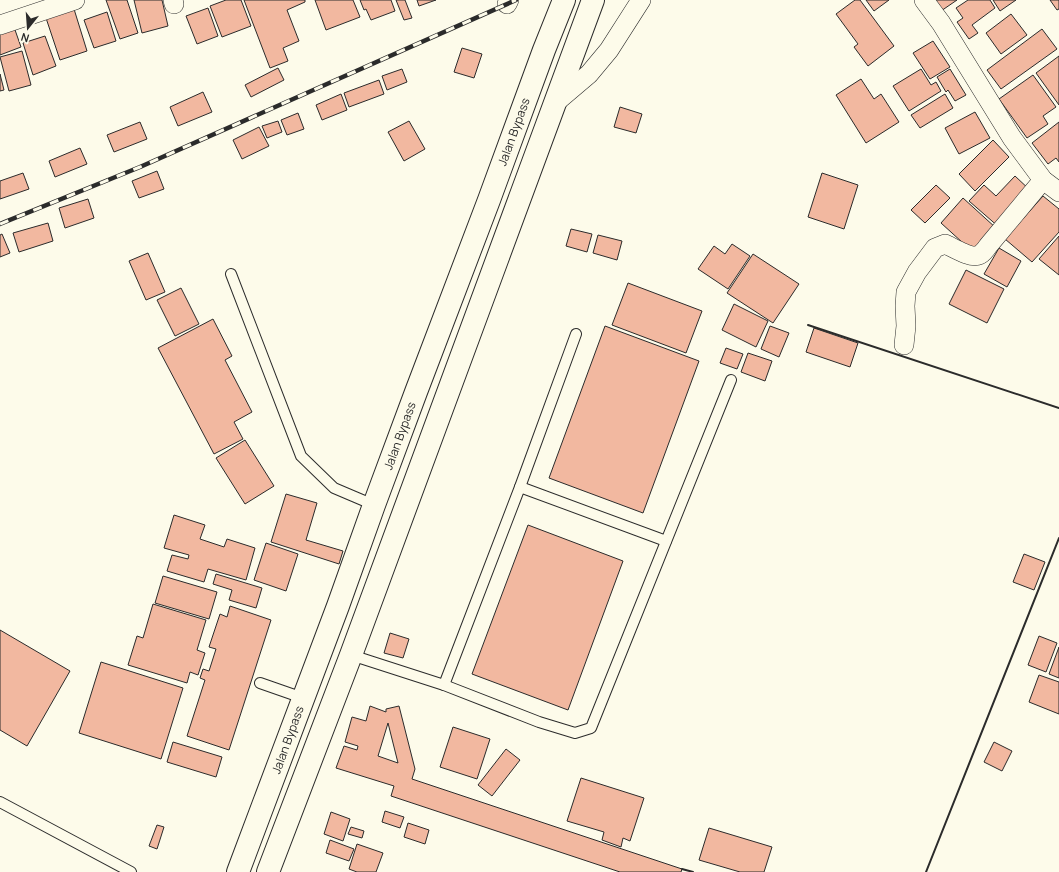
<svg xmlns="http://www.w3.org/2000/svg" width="1059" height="872" viewBox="0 0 1059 872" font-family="Manrope,sans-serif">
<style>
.building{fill:#f2b8a0;stroke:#2b2b2b;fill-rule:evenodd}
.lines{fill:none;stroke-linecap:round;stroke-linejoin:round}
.service-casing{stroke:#2b2b2b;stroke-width:12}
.minor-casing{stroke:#2b2b2b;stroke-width:20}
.trunk-casing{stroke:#2b2b2b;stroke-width:24}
.service{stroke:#fdfbea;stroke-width:10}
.minor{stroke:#fdfbea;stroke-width:19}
.trunk{stroke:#fdfbea;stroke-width:22}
.rail-casing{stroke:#2b2b2b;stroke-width:4.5}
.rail{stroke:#fdfbea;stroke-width:3;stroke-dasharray:9;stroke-linecap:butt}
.wall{stroke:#2b2b2b;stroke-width:2}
.labels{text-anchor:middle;stroke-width:3;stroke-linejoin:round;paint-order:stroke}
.street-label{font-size:12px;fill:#2b2b2b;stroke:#fdfbea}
</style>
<rect width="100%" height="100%" fill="#fdfbea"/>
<g class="building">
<polygon points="106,0 127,0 138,33 120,39"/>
<polygon points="134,0 162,0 168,26 142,33"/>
<polygon points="226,0 241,0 251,26 222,37 210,6"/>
<polygon points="244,0 305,0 305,2 287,10 299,41 283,48 288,61 270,68"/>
<polygon points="315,0 353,0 360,17 326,30"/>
<polygon points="360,0 391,0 395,11 371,20 366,9 364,10"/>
<polygon points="396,0 405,0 412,18 404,20"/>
<polygon points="417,0 436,0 419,6"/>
<polygon points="855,0 860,0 894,46 868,66 854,47 858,44 836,14"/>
<polygon points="866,0 889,0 874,11"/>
<polygon points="934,0 957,0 941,11"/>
<polygon points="968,0 990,0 995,8 972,25 978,33 969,39 957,22 963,18 956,8"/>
<polygon points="993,0 1016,0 1000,11"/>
<polygon points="1050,0 1059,0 1059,9 1057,10"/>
<polygon points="208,8 218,36 197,44 186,16"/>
<polygon points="74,9 87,51 60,60 46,18"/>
<polygon points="107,12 116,41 94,48 84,20"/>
<polygon points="1011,14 1027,35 1001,54 986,33"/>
<polygon points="14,27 21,47 0,55 0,31"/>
<polygon points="1042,29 1057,49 1001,89 987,70"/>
<polygon points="45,36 56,66 33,75 23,43"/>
<polygon points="933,41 950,67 930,79 913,53"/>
<polygon points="462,48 482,54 474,78 454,72"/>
<polygon points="22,51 31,85 9,91 0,57"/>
<polygon points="1059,56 1059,105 1036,73"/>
<polygon points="278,68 284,80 251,97 245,85"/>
<polygon points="402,69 407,82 387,90 382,76"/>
<polygon points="921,69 931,85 936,82 941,91 909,111 893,86"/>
<polygon points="950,69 966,95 955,101 948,90 946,92 937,77"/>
<polygon points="0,74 4,90 0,91"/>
<polygon points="1033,75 1056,107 1043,116 1048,124 1027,138 999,99"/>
<polygon points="861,79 874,99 881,94 899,122 866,143 836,95"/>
<polygon points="379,80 384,94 349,107 344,93"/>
<polygon points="203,92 212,112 178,126 170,107"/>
<polygon points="341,94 347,110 322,120 316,105"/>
<polygon points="945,94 953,108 920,128 911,115"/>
<polygon points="620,107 642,114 636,133 614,127"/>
<polygon points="975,112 990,138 959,154 945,128"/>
<polygon points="298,113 304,129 287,135 281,120"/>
<polygon points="278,121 282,132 267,138 262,126"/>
<polygon points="409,121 425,149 404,161 388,132"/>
<polygon points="140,122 147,139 114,152 107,135"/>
<polygon points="1059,122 1059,162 1056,158 1048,164 1032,143"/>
<polygon points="259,127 269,146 242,159 233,140"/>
<polygon points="993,140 1009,157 975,191 959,174"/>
<polygon points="80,148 87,164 55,177 49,161"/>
<polygon points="157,171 164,189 139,198 132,181"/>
<polygon points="23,173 29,189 0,199 0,181"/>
<polygon points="822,173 858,185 844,229 808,217"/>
<polygon points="1015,176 1032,192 1000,228 969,201 984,185 996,196"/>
<polygon points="936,185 950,198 925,223 911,210"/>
<polygon points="1043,196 1059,209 1059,232 1032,262 1005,239"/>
<polygon points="963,198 996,228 974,253 941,223"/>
<polygon points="88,199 94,218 65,228 59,208"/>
<polygon points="48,223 53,241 19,252 13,233"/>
<polygon points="571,229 592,234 587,252 566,246"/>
<polygon points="2,234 10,253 0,257 0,235"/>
<polygon points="598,235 622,241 617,260 593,253"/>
<polygon points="1059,236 1059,275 1039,259"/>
<polygon points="732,244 750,256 728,289 698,269 714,246 725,254"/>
<polygon points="999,248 1021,261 1007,287 984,274"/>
<polygon points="148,253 165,292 146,300 129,261"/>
<polygon points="753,254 799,284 773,323 727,293"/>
<polygon points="966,270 1004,289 987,323 949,304"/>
<polygon points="628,283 702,311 686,353 612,325"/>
<polygon points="181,288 199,324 175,336 157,300"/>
<polygon points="734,304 768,321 756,347 722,330"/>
<polygon points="213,319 232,356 225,360 252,412 234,422 243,439 214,454 158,348"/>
<polygon points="605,326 699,361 643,513 549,478"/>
<polygon points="770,326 789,333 779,357 761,349"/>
<polygon points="814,328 858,343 850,367 806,352"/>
<polygon points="726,348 743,354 737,369 720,363"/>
<polygon points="748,353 772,361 765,381 741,372"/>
<polygon points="245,440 274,486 245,504 216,458"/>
<polygon points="286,494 317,503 306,540 343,551 339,564 271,542"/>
<polygon points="174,515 205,525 200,539 224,547 227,539 255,548 246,580 208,569 204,582 167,571 172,555 188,559 189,555 164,548"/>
<polygon points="528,525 623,561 568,710 472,674"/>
<polygon points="266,543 298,554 286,591 254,580"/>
<polygon points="1024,554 1045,562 1034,590 1013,582"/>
<polygon points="216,574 262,588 256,608 229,600 232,590 213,584"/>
<polygon points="163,576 217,592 209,619 155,603"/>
<polygon points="153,604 206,620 197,650 205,653 198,675 190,672 187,683 128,665 137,636 143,638"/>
<polygon points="230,606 271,620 229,750 187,736 205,680 200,678 203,669 209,671 216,649 209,647 220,614 227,617"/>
<polygon points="0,630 70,671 27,746 0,730"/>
<polygon points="390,633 409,639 403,658 384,653"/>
<polygon points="1039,636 1057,643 1046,672 1028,665"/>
<polygon points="1059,647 1059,678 1049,674"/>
<polygon points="101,662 183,688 161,759 79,733"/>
<polygon points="1039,675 1059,682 1059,714 1029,702"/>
<path d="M370 706 386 712V709L399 706 415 769 412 779 682 869 681 872H620L391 796 394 786 336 768 344 746 357 750 358 746 345 742 352 717 366 721ZM388 723 398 763 378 756Z"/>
<polygon points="453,727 490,739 477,779 440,767"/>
<polygon points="173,742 222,757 216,777 167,762"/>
<polygon points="994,742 1012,751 1002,771 984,762"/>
<polygon points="506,749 520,760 492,796 478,785"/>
<polygon points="581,778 644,798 630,841 623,838 621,847 602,840 604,832 567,821"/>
<polygon points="385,811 404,817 400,828 382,822"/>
<polygon points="331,812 350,819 343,841 324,834"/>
<polygon points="408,823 429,830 425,844 404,837"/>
<polygon points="157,825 164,827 157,849 149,846"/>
<polygon points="351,827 364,831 362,838 348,834"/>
<polygon points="709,828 772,847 764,872 740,872 699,860"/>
<polygon points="330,840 354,849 349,861 326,853"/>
<polygon points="357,844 383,853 376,872 357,872 349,869"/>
</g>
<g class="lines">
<g class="service-casing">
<g id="service">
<polyline points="231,274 301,456 334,488 374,505"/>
<polyline points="520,487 666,541"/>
<polyline points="351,655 444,685 539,722 575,733 591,728 731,380"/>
<polyline points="260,683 303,698"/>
<polyline points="444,685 520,487 576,334"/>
<polyline points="0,802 131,872"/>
</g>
</g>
<g class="minor-casing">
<g id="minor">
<polyline points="173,0 174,4"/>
<polyline points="924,0 941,23 1012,138 1043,180 1059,192"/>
<polyline points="507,4 509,0"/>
<polyline points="0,25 75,0"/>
<polyline points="556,102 589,74 609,50 641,0"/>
<path d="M904 345 906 326 905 306 906 292 917 272 935 248 945 244C952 247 971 259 979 255 982 254 986 249 988 246L1043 180"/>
</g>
</g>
<g class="trunk-casing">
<g id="trunk">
<polyline points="238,872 338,606 374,505 416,392 489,200 544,50 564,0"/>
<polyline points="268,872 351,655 593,0"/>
</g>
</g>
<use href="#service" class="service"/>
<use href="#minor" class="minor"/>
<use href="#trunk" class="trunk"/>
<g class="rail-casing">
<polyline id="rail" points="0,224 140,167 516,0"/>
</g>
<use href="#rail" class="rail"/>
<g class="wall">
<polyline points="808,325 1059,408"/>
<polyline points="682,869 693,872"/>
<polyline points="926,872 1059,538"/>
</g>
</g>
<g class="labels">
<g class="street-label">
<text transform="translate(514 132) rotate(-70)" y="4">Jalan Bypass</text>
<text transform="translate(400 436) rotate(-70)" y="4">Jalan Bypass</text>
<text transform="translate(288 740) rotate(-70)" y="4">Jalan Bypass</text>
</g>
</g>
<g transform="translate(28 28) rotate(197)" stroke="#fdfbea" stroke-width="3" paint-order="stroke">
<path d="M0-3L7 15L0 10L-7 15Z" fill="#2b2b2b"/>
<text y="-6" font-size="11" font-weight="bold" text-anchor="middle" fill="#2b2b2b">N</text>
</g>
</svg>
